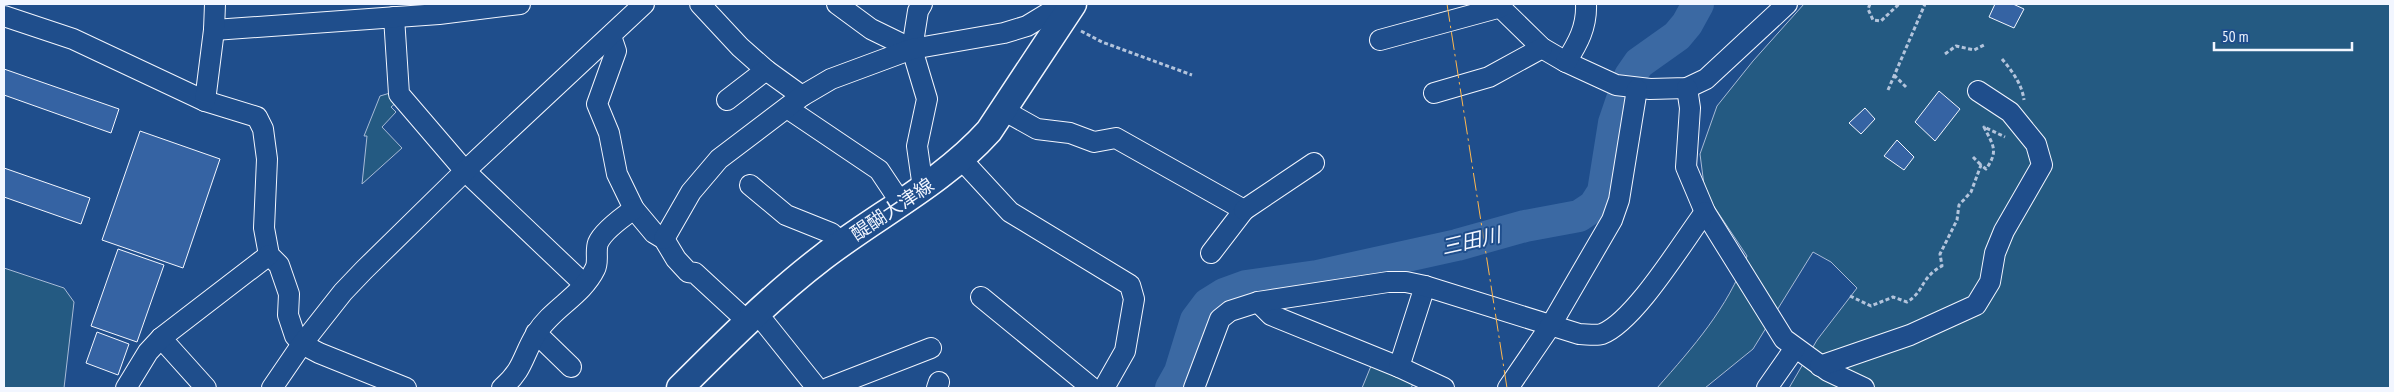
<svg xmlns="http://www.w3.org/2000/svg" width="2394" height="392" viewBox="0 0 2394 392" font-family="'PT Sans Narrow','Noto Sans JP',sans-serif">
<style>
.green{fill:#245a82;stroke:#a8bbd7}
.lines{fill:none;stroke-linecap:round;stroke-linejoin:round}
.river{stroke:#3b69a3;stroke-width:32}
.building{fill:#3563a3;stroke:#f2f6ff}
.minor-casing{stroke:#f2f6ff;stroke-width:22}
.major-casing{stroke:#f2f6ff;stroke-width:29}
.path{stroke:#b3c4dc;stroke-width:3;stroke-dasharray:4 2.5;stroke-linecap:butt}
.minor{stroke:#1f4e8c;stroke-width:20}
.major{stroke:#1f4e8c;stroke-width:26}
.power{stroke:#ffb74d;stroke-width:1;stroke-dasharray:18 4 2.5 4;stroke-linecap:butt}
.labels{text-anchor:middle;stroke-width:4;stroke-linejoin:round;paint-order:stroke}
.street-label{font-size:19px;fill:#f2f6ff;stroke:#1f4e8c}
.water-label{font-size:20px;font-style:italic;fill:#f2f6ff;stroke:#1f4e8c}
</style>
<rect width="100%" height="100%" fill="#1f4e8c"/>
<g class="green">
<path d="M1804 4H2390V388H1789L1817 340 1857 288 1831 262 1813 252 1753 349 1705 388H1657C1694 346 1727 309 1747 256L1705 193 1700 154 1717 106 1753 61Z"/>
<polygon points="390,93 397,102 391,107 396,112 382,127 402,148 362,184 367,136 364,136 380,96"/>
<polygon points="4,268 64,288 74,302 64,388 4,388"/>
<polygon points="1371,366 1413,384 1411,388 1362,388"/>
</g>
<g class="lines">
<polyline class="river" points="1171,388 1180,372 1196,320 1208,304 1224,294 1246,286 1317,276 1457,245 1525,226 1579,216 1594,206 1603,192 1614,123 1630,76 1639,63 1677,36 1687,24 1698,4"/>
</g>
<g class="building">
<polygon points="1995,4 2013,4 2024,9 2014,28 1989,17"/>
<polygon points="4,69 119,109 111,133 4,95"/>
<polygon points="1939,91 1960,109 1935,141 1915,122"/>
<polygon points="1865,108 1875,119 1861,134 1849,123"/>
<polygon points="140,131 220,159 183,268 102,240"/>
<polygon points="1897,140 1914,157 1904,170 1884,156"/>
<polygon points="4,168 90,198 81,224 4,197"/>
<polygon points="118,249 164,265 137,342 91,326"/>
<polygon points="97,332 129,344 118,375 86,363"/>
</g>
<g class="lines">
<g class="minor-casing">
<g id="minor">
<polyline points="700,4 740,47 766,70"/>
<polyline points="837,4 871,29 912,49 927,99 917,146 923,188"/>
<polyline points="1497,4 1542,48 1566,62 1616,85 1650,89 1687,88 1706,79 1787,4"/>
<polyline points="4,16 73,39 205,101 257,117 263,129 267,159 264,228 269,255 279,265 289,294 288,315 295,336 302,344 319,353 406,388"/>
<polyline points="394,17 399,94 465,171 584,284"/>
<polyline points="214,30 439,14 520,4"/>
<polyline points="611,36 616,51 597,104 609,133 617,174 634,209 654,233 664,239 676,259 688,272 695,273 747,321"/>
<polyline points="1380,40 1501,7"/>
<polyline points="912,49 918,11 922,4"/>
<path d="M1566 62C1578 43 1587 27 1586 4"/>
<polyline points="1687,88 1690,108 1686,167 1705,212 1784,339 1828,371 1864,388"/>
<polyline points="1434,93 1489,77 1542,48"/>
<polyline points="727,100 766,70 802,96"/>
<polyline points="205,101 214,30 215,4"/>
<polyline points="787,108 879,170 901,203"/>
<polyline points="1003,110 1037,129 1070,133 1094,142 1116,138 1244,210 1211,253"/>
<polyline points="961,159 1010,212 1130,285 1134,299 1125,351 1104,388"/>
<polyline points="750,185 786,215 831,233 842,243"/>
<polyline points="1244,210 1314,163"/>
<polyline points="664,239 691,192 719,159 802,96 831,79 912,49 1004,33 1027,26 1055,9 1066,12"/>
<polyline points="981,297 1092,388"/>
<polyline points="1258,302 1271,315 1399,367 1444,388"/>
<polyline points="757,313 817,388"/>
<polyline points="536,333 571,367"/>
<polyline points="161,338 206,388"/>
<polyline points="1820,366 1910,335 1976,305 1990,282 1995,253 2004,231 2042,165 2036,144 2010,112 1978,91"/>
<polyline points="1399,367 1425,286"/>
<polyline points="126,388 148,352 161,338 269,255"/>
<polyline points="272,388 302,344 343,292 364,270 465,171 644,4"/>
<path d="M502 388C524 369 522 357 536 334 551 309 582 296 595 269 599 262 595 251 598 243 603 231 624 216 634 209"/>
<polyline points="828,388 931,348"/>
<polyline points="937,388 939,382"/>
<path d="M1194 388 1220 319 1230 311 1258 302 1388 282H1406L1425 286 1579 334C1586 334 1596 336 1602 334 1635 321 1682 243 1705 212"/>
<polyline points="1508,388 1551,325 1612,220 1619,200 1637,89"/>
<polyline points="1767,388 1795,348"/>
</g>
</g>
<g class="major-casing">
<path id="major" d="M680 388C726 342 772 296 823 257 879 214 942 183 989 131L1073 4"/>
</g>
<g class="path">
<polyline points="1870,4 1868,9 1873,20 1881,21 1899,4"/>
<polyline points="1081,31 1102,42 1192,75"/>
<polyline points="1945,54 1956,46 1974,50 1984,45"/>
<path d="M2002 59C2012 71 2022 84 2024 100"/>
<polyline points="1894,75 1907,88"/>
<polyline points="1888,90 1925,4"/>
<polyline points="1973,157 1981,165"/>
<path d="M1850 296 1871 306 1893 297 1907 302C1925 291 1920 278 1942 266L1940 254 1957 220 1959 205 1971 192 1981 165 1986 169C1999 151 1993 145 1984 127L2005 137"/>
</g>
<use href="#minor" class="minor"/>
<use href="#major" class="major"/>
<polyline class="power" points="1447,4 1507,388"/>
</g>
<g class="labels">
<g class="street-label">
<text transform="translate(892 209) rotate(-34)" y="7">醍醐大津線</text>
</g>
<g class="water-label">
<text transform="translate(1471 241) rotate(-13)" y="7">三田川</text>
</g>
</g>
<rect width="2394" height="392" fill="none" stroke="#f2f6ff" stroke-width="10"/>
<path d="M2214 42v8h138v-8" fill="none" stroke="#f2f6ff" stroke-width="2.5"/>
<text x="2222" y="42" font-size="15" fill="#f2f6ff" stroke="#1f4e8c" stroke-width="4" paint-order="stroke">50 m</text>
</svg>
